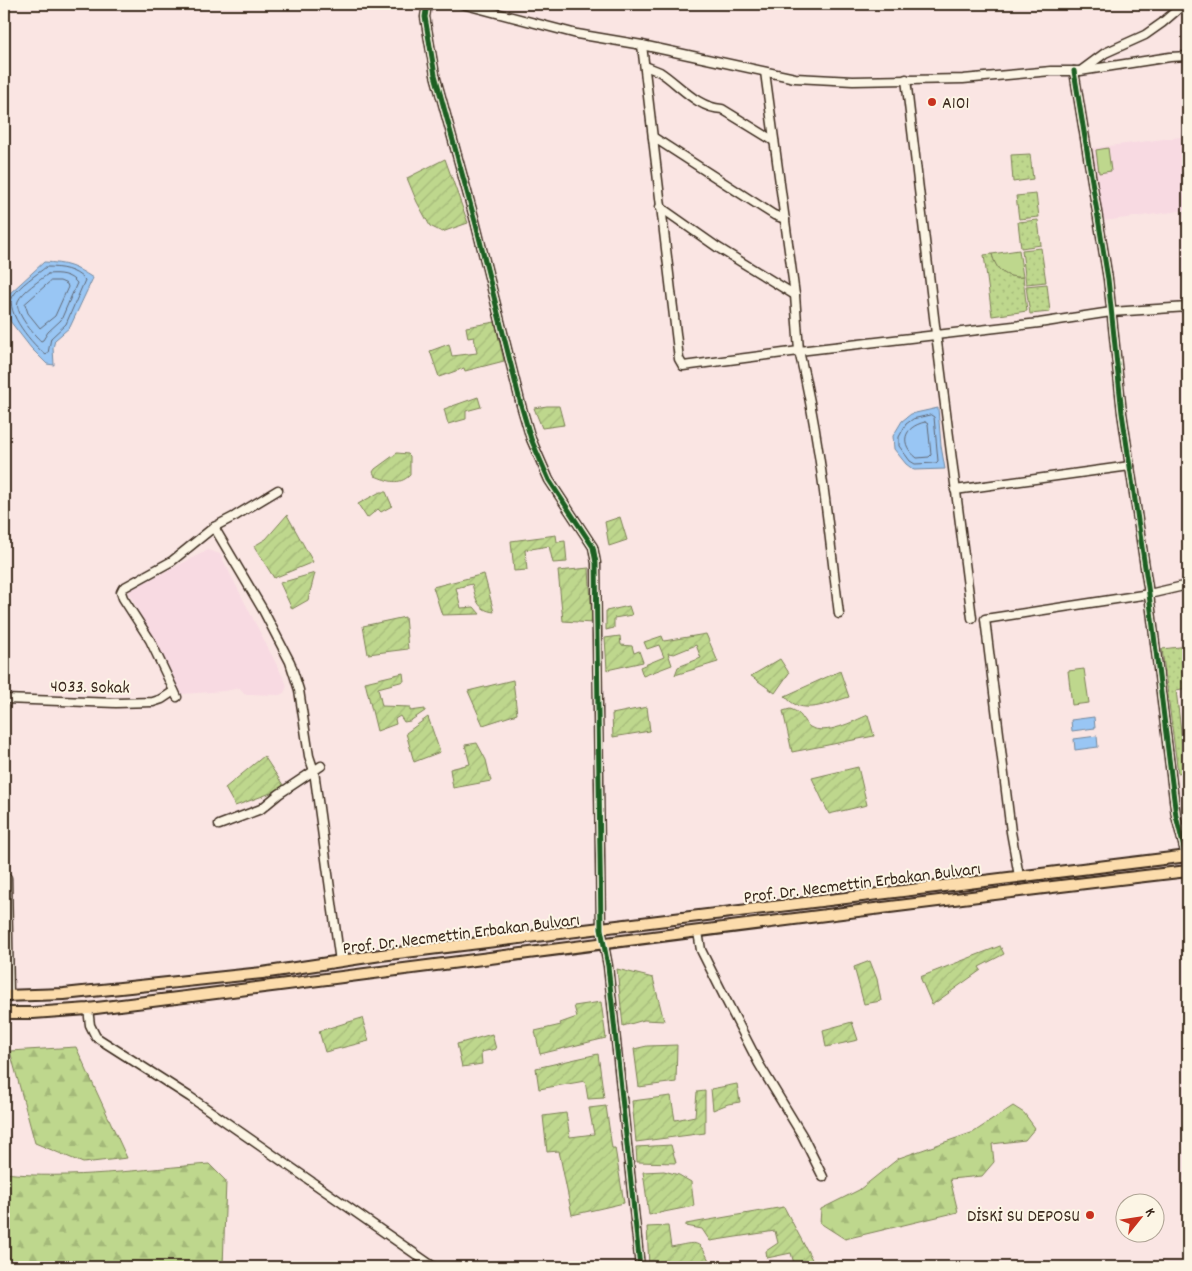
<svg xmlns="http://www.w3.org/2000/svg" width="1192" height="1271" viewBox="0 0 1192 1271" font-family="Dekko,sans-serif">
<style>
.built{fill:#f8dae2}
.grass{fill:url(#grass-dots);stroke:#7c8056}
.forest{fill:url(#forest-firs);stroke:#7c8056}
.park{fill:#bed78d;stroke:#7c8056}
.garden{fill:url(#garden-furrows);stroke:#7c8056}
.water{fill:#99c6f4;stroke:#73889e}
.lines{fill:none;stroke-linecap:round;stroke-linejoin:round}
.shore{stroke:#616874;stroke-width:1}
.minor-casing{stroke:#3b2a1e;stroke-width:11}
.major-casing{stroke:#3b2a1e;stroke-width:14}
.minor{stroke:#fcf5e5;stroke-width:8}
.major{stroke:#fcdcac;stroke-width:10}
.cycleway-casing{stroke:#fcf5e5;stroke-width:8}
.cycleway{stroke:#1b5e20;stroke-width:5}
.poi-dot{fill:#c8321e;stroke:#fcf5e5;stroke-width:2}
.labels{text-anchor:middle;stroke-width:4;stroke-linejoin:round;paint-order:stroke}
.poi-label{font-size:18px;fill:#3b2a1e;stroke:#fcf5e5;text-anchor:start}
.street-label{font-size:18px;fill:#3b2a1e;stroke:#fcf5e5}
</style>
<defs>
<pattern id="grass-dots" width="8" height="8" patternUnits="userSpaceOnUse" patternTransform="scale(1.25)"><rect width="8" height="8" fill="#bed78d"/><path d="M2 2h.1M6 6h.1" fill="none" stroke="#a4b979" stroke-width="1.8" stroke-linecap="round"/></pattern>
<pattern id="forest-firs" width="22" height="20" patternUnits="userSpaceOnUse" patternTransform="scale(1.25)"><rect width="22" height="20" fill="#bed78d"/><path d="M5 1l3.5 6h-7zM16 11l3.5 6h-7z" fill="#a4b979"/></pattern>
<pattern id="garden-furrows" width="10" height="10" patternUnits="userSpaceOnUse" patternTransform="scale(1.25)"><rect width="10" height="10" fill="#bed78d"/><path d="M-1 1l2-2M0 10L10 0M9 11l2-2" fill="none" stroke="#a4b979"/></pattern>
</defs>
<rect width="100%" height="100%" fill="#fae5e3"/>
<filter id="ink" filterUnits="userSpaceOnUse"><feTurbulence type="fractalNoise" baseFrequency=".02" numOctaves="2"/><feDisplacementMap in="SourceGraphic" scale="10" xChannelSelector="R" yChannelSelector="G"/><feConvolveMatrix kernelMatrix="1 2 1 2 8 2 1 2 1" color-interpolation-filters="sRGB"/></filter>
<g filter="url(#ink)">
<g class="built">
<polygon points="1188,136 1188,210 1103,221 1093,148"/>
<polygon points="208,550 220,554 286,683 287,686 284,693 279,695 244,694 240,688 225,691 182,694 128,591"/>
</g>
<g class="grass">
<polygon points="1030,154 1033,179 1013,182 1011,155"/>
<polygon points="1036,194 1039,217 1019,219 1016,196"/>
<polygon points="1038,220 1041,245 1021,248 1018,222"/>
<polygon points="1041,248 1046,282 1026,284 1022,250"/>
<path d="M992 254C996 270 1005 278 1023 277L1027 311 992 316 984 255Z"/>
<polygon points="1047,284 1050,312 1030,314 1026,286"/>
<polygon points="1188,646 1188,688 1176,690 1185,764 1188,763 1188,771 1178,773 1162,649"/>
</g>
<g class="forest">
<polygon points="76,1047 127,1158 83,1163 35,1143 10,1051"/>
<polygon points="1013,1106 1024,1113 1035,1128 1025,1140 992,1144 994,1162 982,1176 950,1179 958,1212 845,1239 820,1223 821,1209 859,1190 899,1158 974,1132"/>
<path d="M209 1164 226 1181 223 1267H4V1173C70 1180 143 1169 209 1164Z"/>
</g>
<g class="park">
<polygon points="1108,148 1111,171 1099,173 1096,150"/>
<path d="M1019 250 1023 277C1005 278 996 270 992 254Z"/>
<polygon points="1084,669 1089,703 1072,705 1068,671"/>
</g>
<g class="garden">
<polygon points="445,159 468,223 442,232 430,226 417,202 407,178"/>
<polygon points="495,322 504,361 465,371 464,368 439,377 430,351 449,344 452,356 477,353 474,337 468,338 466,327"/>
<polygon points="478,397 481,407 466,411 466,419 448,424 444,409"/>
<polygon points="547,406 559,406 564,425 542,428 534,408"/>
<path d="M397 453 408 454 410 456V475C399 486 388 481 375 476L373 472 375 469Z"/>
<polygon points="380,492 386,492 392,506 381,512 378,509 367,518 358,504"/>
<polygon points="287,515 313,562 274,578 254,546 266,539"/>
<polygon points="620,517 627,540 609,546 605,522"/>
<polygon points="556,535 557,542 565,541 567,562 553,563 549,546 525,550 527,570 514,571 511,541"/>
<polygon points="589,568 592,623 563,621 558,571"/>
<polygon points="315,573 308,600 292,609 280,583"/>
<path d="M484 574 494 612C477 610 476 599 472 584L456 588 461 608 474 607 480 614 442 615 433 587Z"/>
<polygon points="629,606 632,615 614,618 614,628 606,630 606,611"/>
<polygon points="405,617 408,649 368,654 363,626"/>
<polygon points="706,634 718,662 675,675 678,667 701,658 696,645 674,654 668,653 672,665 643,676 640,667 664,657 659,645 647,649 644,642 662,636 664,641"/>
<polygon points="620,636 621,645 632,646 634,653 639,651 643,662 607,670 605,638"/>
<polygon points="780,659 789,673 775,693 751,676"/>
<path d="M840 671 849 697C828 703 801 717 785 696Z"/>
<polygon points="403,673 404,681 378,688 382,706 410,707 410,711 425,709 425,711 410,721 404,722 400,716 395,719 396,724 377,731 365,682"/>
<polygon points="513,680 517,714 483,725 468,691"/>
<polygon points="647,707 650,731 613,737 612,714"/>
<path d="M790 709C804 713 801 721 810 727 826 736 854 721 868 715L874 736 792 752 783 711Z"/>
<polygon points="428,717 440,752 414,762 406,733"/>
<polygon points="477,743 486,760 491,781 453,788 450,769 470,764 465,745"/>
<polygon points="264,756 285,788 235,806 225,788"/>
<polygon points="858,767 867,805 829,814 812,778"/>
<polygon points="1000,946 1004,954 979,967 981,970 932,1005 920,977"/>
<polygon points="870,961 877,979 881,1001 864,1004 854,967"/>
<polygon points="617,969 653,978 664,1021 644,1020 623,1026"/>
<polygon points="601,1002 606,1038 540,1054 535,1031 561,1025 560,1023 577,1017 574,1006"/>
<polygon points="362,1018 369,1041 325,1052 319,1031"/>
<polygon points="852,1022 858,1040 826,1047 823,1030"/>
<polygon points="492,1034 496,1049 481,1052 482,1064 462,1067 457,1044"/>
<polygon points="677,1045 676,1082 639,1087 634,1049 647,1046"/>
<polygon points="598,1054 604,1098 588,1099 585,1081 539,1089 536,1068"/>
<polygon points="737,1084 740,1102 728,1104 713,1110 711,1089"/>
<polygon points="705,1091 705,1133 636,1142 632,1101 671,1096 675,1120 695,1116 697,1092"/>
<polygon points="606,1106 612,1148 615,1148 624,1203 572,1215 559,1151 547,1152 543,1116 566,1113 570,1137 594,1134 589,1108"/>
<polygon points="671,1145 676,1163 637,1162 636,1147"/>
<polygon points="664,1171 679,1175 691,1182 694,1206 649,1215 643,1172"/>
<polygon points="784,1207 816,1267 795,1267 791,1253 767,1258 766,1251 778,1243 775,1231 710,1241 702,1229 686,1226 686,1224"/>
<path d="M668 1226 671 1247C698 1242 699 1238 711 1265L698 1267H649L647 1227Z"/>
</g>
<g class="water">
<path d="M44 262C66 263 75 266 93 278L70 327 55 340 53 348 54 365 47 364 31 348 10 321 6 304 9 294Z"/>
<polygon points="938,408 941,446 945,469 914,470 906,464 894,449 893,436 902,421 911,414"/>
<polygon points="1094,717 1095,728 1072,731 1071,720"/>
<polygon points="1097,736 1098,747 1075,750 1074,739"/>
</g>
<g class="lines">
<g class="shore">
<path d="M46 267C61 267 75 269 85 280L66 324 51 338 48 353 46 355C34 346 4 312 13 296 20 285 36 275 46 267Z"/>
<path d="M48 274C59 273 70 274 77 283L61 320 48 332 43 340 41 341C34 335 14 312 18 301 22 292 40 280 48 274Z"/>
<polygon points="51,281 60,281 67,284 68,287 55,316 40,328 28,313 25,304"/>
<polygon points="931,415 934,417 938,461 936,463 915,464 910,461 899,446 899,437 906,424 913,419"/>
<path d="M925 422 928 424 931 455 929 457 917 458C899 444 903 427 925 422Z"/>
</g>
<g class="minor-casing">
<g id="minor">
<polyline points="427,4 425,17 435,75 475,221 521,405 531,439 549,480 593,547 596,563 601,929 608,966 640,1267"/>
<polyline points="462,4 577,34 642,45 795,78 853,81 963,79 1051,71 1080,71 1170,57 1188,56"/>
<polyline points="642,45 679,359 683,366 799,351 795,295 765,72"/>
<path d="M645 66C650 68 655 70 660 72 680 85 697 108 722 109L774 141"/>
<polyline points="1082,70 1105,53 1145,35 1162,23 1184,4"/>
<polyline points="1074,71 1108,279 1122,413 1149,594 1176,816 1186,856"/>
<polyline points="906,79 936,334 972,618"/>
<polyline points="653,137 774,215 785,219"/>
<polyline points="660,207 717,247 795,295"/>
<polyline points="955,490 1130,466"/>
<polyline points="214,527 263,610 290,662 299,690 309,756 314,771 340,962"/>
<path d="M839 614C828 526 820 437 799 351L1039 323 1111 312 1188 307"/>
<polyline points="177,697 150,640 123,598 121,592 123,588 172,561 214,527 235,516 278,490"/>
<polyline points="4,699 116,703 153,702 162,699 174,691"/>
<polyline points="219,825 261,809 279,794 321,766"/>
<polyline points="1019,876 1011,832 985,619 1149,594 1188,585"/>
<polyline points="7,878 9,996"/>
<polyline points="698,932 701,950 726,1000 759,1064 802,1135 823,1177"/>
<polyline points="88,1009 90,1025 96,1037 190,1097 434,1267"/>
</g>
</g>
<g class="major-casing">
<g id="major">
<polyline points="4,996 64,994 262,973 381,955 1188,856"/>
<path d="M4 1013H33L88 1009C455 964 821 913 1188 871"/>
</g>
</g>
<use href="#minor" class="minor"/>
<use href="#major" class="major"/>
<g class="cycleway-casing">
<g id="cycleway">
<polyline points="427,4 425,17 435,75 475,221 521,405 531,439 549,480 593,547 596,563 601,929 608,966 640,1267"/>
<polyline points="1074,71 1108,279 1122,413 1149,594 1176,816 1186,856"/>
</g>
</g>
<use href="#cycleway" class="cycleway"/>
</g>
</g>
<g class="poi-dot">
<circle cx="932" cy="102" r="5"/>
<circle cx="1090" cy="1215" r="5"/>
</g>
<g class="labels">
<g class="poi-label">
<text x="942" y="108">A101</text>
<text x="1080" y="1221" text-anchor="end">DİSKİ SU DEPOSU</text>
</g>
<g class="street-label">
<text transform="translate(90 686) rotate(1)" y="6">4033. Sokak</text>
<text transform="translate(862 882) rotate(-7)" y="6">Prof. Dr. Necmettin Erbakan Bulvarı</text>
<text transform="translate(461 933) rotate(-7)" y="6">Prof. Dr. Necmettin Erbakan Bulvarı</text>
</g>
</g>
<rect width="1192" height="1271" fill="none" stroke="#fcf5e5" stroke-width="20"/>
<rect x="10" y="10" width="1172" height="1251" fill="none" stroke="#3b2a1e" stroke-width="2" filter="url(#ink)"/>
<g transform="translate(1140 1218) rotate(60)"><circle r="24" fill="#fcf5e5" stroke="#afa495"/>
<path d="M0-4L9 19L0 12L-9 19Z" fill="#c8321e"/>
<text y="-8" font-size="14" font-weight="bold" text-anchor="middle" fill="#3b2a1e">K</text>
</g>
</svg>
